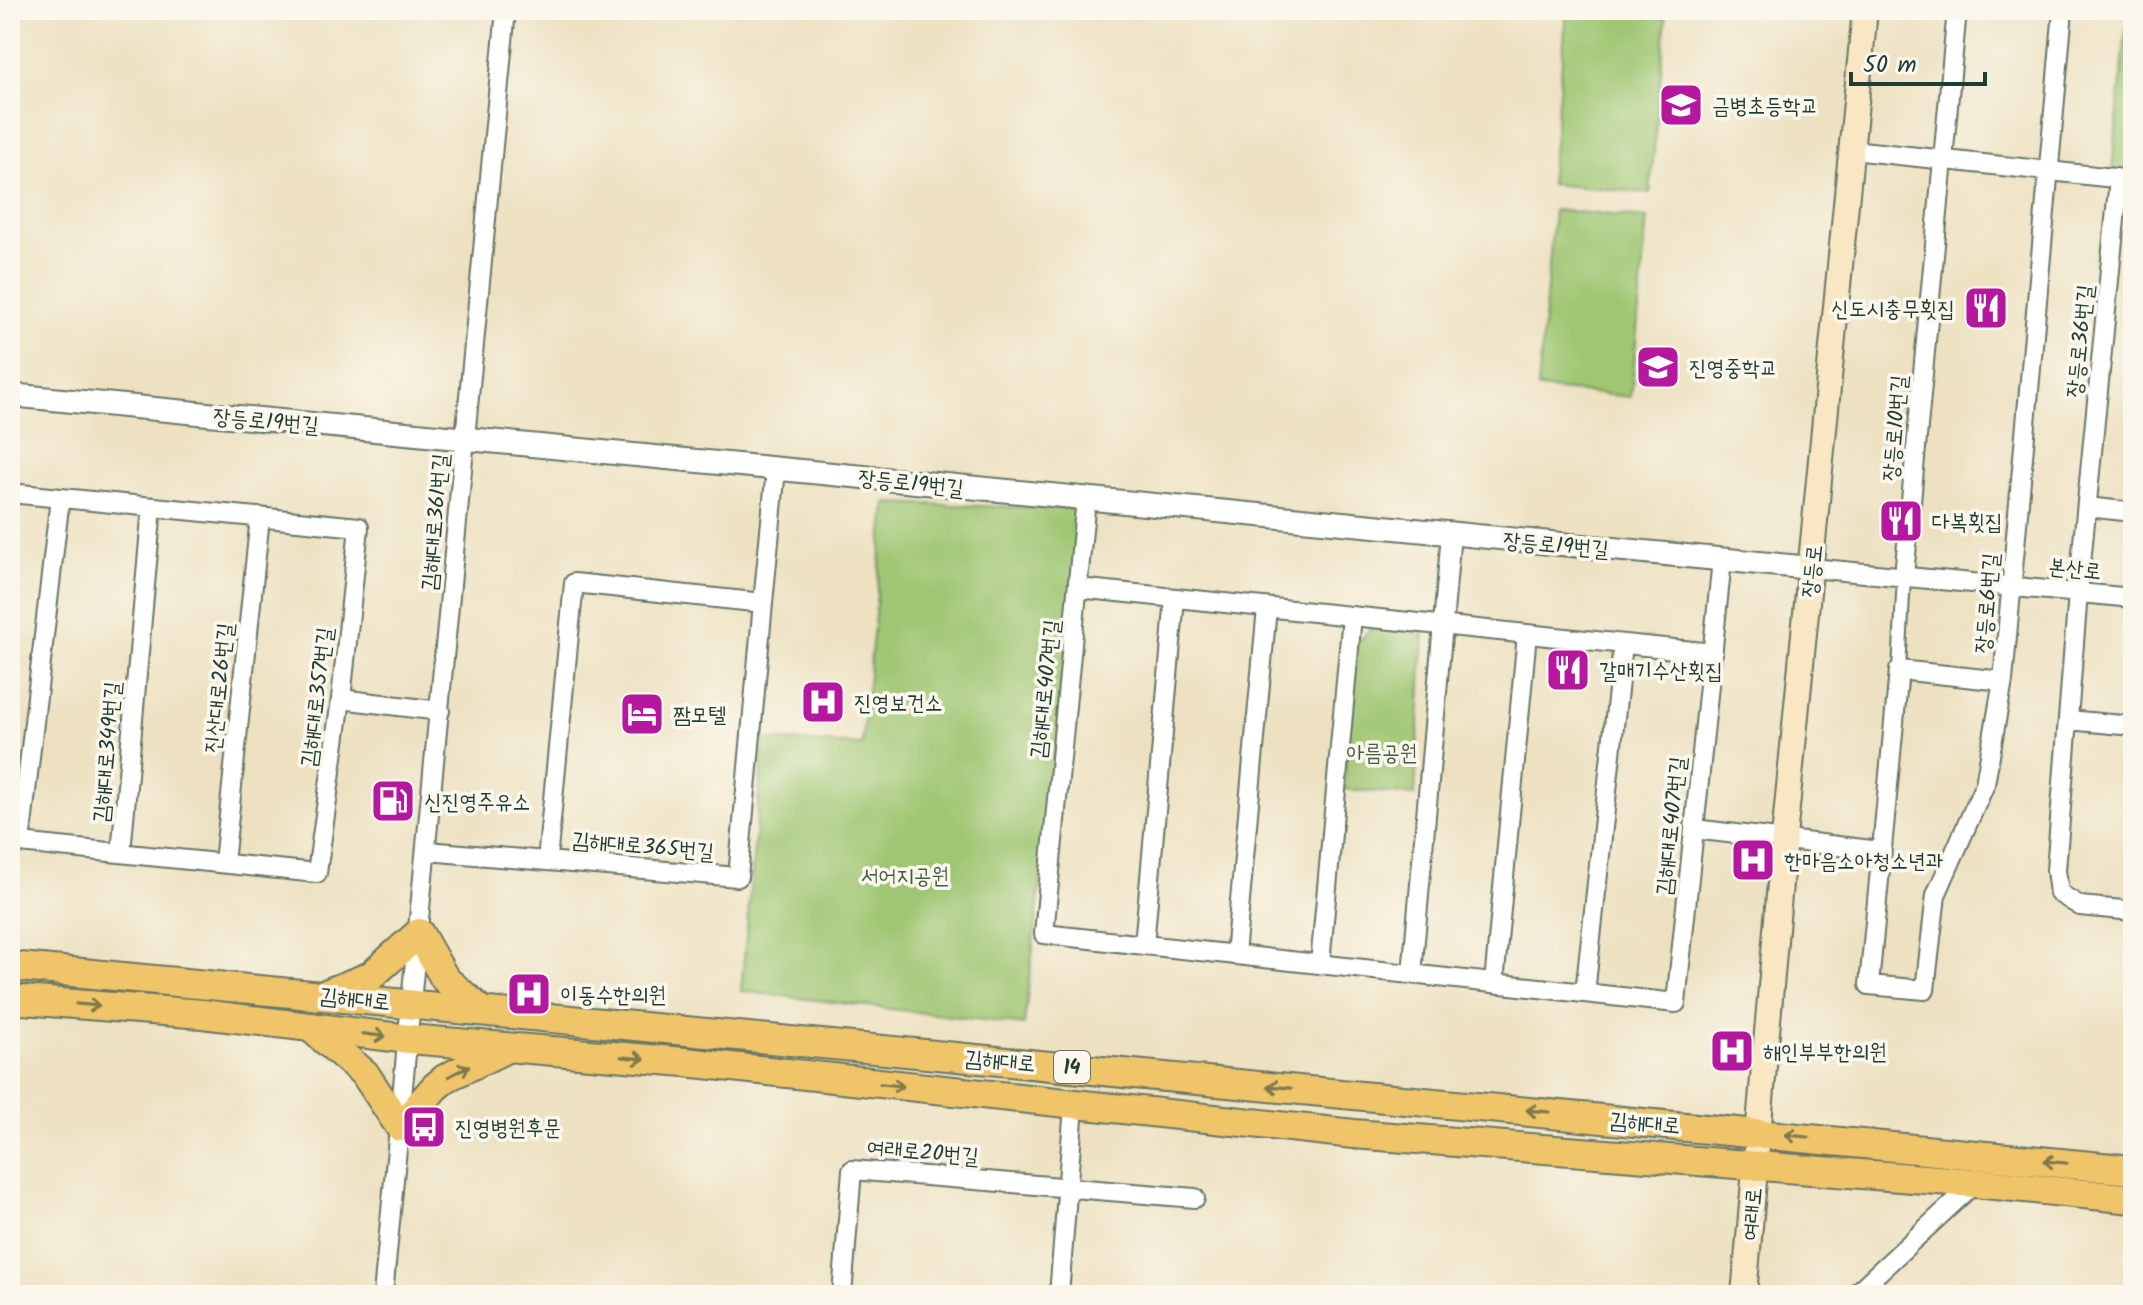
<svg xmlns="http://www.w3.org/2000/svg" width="2143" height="1305" viewBox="0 0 2143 1305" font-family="Kalam,'Poor Story',sans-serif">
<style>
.green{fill:#9fc672;stroke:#5f8253;stroke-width:2}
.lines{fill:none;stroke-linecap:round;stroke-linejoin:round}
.pedestrian-casing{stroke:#677665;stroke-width:16}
.minor-casing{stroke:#677665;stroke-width:22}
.tertiary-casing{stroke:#677665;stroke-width:26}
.secondary-casing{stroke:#677665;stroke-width:28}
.primary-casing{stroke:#677665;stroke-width:32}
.pedestrian{stroke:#fff;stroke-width:12}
.minor{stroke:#fff;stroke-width:18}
.tertiary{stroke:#fff;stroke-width:22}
.secondary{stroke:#f9e7c3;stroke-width:24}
.primary{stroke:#f0c469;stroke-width:28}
.oneway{stroke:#7d7a4c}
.labels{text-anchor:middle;stroke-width:7;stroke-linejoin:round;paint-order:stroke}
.shield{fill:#fbf7ec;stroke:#61756b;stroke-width:2}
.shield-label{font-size:20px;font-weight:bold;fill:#1f3d34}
.poi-label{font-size:22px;fill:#1f3d34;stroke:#fbf7ec;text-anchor:start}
.street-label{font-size:22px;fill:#1f3d34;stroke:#fbf7ec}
.park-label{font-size:22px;fill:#3f5f44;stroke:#fbf7ec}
</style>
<rect width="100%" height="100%" fill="#fbf7ec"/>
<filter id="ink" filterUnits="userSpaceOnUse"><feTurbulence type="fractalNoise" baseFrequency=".0125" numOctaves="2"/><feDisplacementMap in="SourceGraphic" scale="16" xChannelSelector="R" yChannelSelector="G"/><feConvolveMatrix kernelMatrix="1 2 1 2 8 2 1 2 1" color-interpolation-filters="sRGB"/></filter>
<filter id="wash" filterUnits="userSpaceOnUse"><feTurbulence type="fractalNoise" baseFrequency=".006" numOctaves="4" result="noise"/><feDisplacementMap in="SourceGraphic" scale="32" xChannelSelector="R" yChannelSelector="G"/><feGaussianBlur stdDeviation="1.8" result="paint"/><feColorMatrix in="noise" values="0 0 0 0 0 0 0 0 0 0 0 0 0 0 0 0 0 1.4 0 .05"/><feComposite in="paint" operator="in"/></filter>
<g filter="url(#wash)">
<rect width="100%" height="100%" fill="#ede1c1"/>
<g class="green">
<polygon points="1567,10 1666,18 1650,193 1550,184"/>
<polygon points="2128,10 2133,10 2133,172 2112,171"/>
<polygon points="1554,210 1647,218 1631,397 1538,388"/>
<polygon points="886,503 1084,509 1024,1025 741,991 764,740 862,745"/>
<polygon points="1371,628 1424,633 1415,795 1343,789 1356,644"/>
</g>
</g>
<g filter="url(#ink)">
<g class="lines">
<g class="pedestrian-casing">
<polyline id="pedestrian" points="1899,670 1904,576"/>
</g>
<g class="minor-casing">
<g id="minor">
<polyline points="1852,150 2133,180"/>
<polyline points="2119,179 2078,593 2056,870 2059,893 2080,906 2133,911"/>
<polyline points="10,493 359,527 341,699 317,873 10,842"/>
<polyline points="1086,499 1044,934 1676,1003 1722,560"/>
<polyline points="2087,507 2133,512"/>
<polyline points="1811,568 2133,598"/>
<polyline points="1904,576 1957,10"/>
<polyline points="1078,588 1713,653"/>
<polyline points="763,603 776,469"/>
<polyline points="2003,681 1899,670 1869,985 1925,990 1936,895 1985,784 2003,681 2063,10"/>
<polyline points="341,699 440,711"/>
<polyline points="2068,720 2133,726"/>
<polyline points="1694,829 1880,851"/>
<polyline points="20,843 60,498"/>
<polyline points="427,851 738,877 763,603 574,583 547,861"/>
<polyline points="121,853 152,507"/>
<polyline points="224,863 260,517"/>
<polyline points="1144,945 1175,598"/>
<polyline points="1235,955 1267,608"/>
<polyline points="1320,964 1352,616"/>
<polyline points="1412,974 1451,534"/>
<polyline points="1494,983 1527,634"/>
<polyline points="1585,993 1623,644"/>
<polyline points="383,1295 506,10"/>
<polyline points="842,1295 852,1170 1195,1198"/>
<polyline points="1059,1295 1074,1106"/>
<polyline points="1854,1295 1975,1183"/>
</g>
</g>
<g class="tertiary-casing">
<polyline id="tertiary" points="10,395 1811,568"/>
</g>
<g class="secondary-casing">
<polyline id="secondary" points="1744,1295 1784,838 1865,10"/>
</g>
<g class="primary-casing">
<g id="primary">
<polyline points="10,966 2133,1170"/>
<polyline points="328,993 371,976 419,933 445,979 481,1010"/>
<polyline points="10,999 202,1014 409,1039 685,1062 1354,1134 1975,1183 2133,1199"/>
<polyline points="310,1027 365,1074 400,1127 435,1087 446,1078 507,1048"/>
</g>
</g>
<use href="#pedestrian" class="pedestrian"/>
<use href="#minor" class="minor"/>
<use href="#tertiary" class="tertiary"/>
<use href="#secondary" class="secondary"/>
<use href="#primary" class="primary"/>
</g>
<defs><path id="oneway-shaft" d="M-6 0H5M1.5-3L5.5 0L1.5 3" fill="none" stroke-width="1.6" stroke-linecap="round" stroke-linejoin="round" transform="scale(2)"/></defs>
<g class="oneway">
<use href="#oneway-shaft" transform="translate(88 1005) rotate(5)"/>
<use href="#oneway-shaft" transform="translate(374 1035) rotate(7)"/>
<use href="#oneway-shaft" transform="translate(633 1058) rotate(5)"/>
<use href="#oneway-shaft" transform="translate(459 1071) rotate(-28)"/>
<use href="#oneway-shaft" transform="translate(892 1085) rotate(6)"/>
<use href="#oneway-shaft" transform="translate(1279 1087) rotate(-175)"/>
<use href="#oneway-shaft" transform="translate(1538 1111) rotate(-175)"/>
<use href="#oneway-shaft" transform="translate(1797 1136) rotate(-174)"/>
<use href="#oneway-shaft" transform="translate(2055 1162) rotate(-174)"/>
</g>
</g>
<defs>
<g id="school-square" transform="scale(2.3)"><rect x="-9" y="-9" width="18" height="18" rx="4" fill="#b5179e" stroke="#fbf7ec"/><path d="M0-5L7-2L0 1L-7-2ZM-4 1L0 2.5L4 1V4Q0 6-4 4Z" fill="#fff"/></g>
<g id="restaurant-square" transform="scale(2.3)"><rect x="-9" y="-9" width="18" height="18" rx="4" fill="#b5179e" stroke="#fbf7ec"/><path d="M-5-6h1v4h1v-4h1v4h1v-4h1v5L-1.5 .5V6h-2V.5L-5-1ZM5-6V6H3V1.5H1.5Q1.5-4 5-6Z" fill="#fff"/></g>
<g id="hospital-square" transform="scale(2.3)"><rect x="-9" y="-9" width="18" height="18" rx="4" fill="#b5179e" stroke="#fbf7ec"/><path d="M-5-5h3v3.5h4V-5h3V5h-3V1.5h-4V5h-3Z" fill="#fff"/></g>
<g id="hotel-square" transform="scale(2.3)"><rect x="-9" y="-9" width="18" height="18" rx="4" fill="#b5179e" stroke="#fbf7ec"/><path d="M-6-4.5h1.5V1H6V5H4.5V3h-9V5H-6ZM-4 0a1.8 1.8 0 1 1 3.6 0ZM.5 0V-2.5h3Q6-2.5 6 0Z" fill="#fff"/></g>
<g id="fuel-square" transform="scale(2.3)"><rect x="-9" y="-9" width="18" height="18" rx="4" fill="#b5179e" stroke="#fbf7ec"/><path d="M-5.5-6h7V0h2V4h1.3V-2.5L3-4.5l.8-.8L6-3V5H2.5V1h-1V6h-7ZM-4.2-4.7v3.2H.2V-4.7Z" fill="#fff"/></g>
<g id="bus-square" transform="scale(2.3)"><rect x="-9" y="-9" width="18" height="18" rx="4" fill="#b5179e" stroke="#fbf7ec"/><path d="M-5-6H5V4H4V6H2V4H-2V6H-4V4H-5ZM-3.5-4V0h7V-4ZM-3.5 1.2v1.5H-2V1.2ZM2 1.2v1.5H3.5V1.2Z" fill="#fff"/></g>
</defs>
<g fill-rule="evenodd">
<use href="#school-square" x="1681" y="105"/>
<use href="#restaurant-square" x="1986" y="308"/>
<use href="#school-square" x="1658" y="367"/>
<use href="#restaurant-square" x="1901" y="521"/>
<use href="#restaurant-square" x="1568" y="670"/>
<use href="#hospital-square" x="823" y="702"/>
<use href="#hotel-square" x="642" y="714"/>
<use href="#fuel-square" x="393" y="801"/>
<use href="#hospital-square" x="1753" y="860"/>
<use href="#hospital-square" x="529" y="994"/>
<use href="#hospital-square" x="1732" y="1051"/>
<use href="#bus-square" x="424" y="1127"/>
</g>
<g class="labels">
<rect class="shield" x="1054" y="1051" width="36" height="32" rx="6"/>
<g class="shield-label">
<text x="1072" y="1074">14</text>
</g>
<g class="poi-label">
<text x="1712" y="113">금병초등학교</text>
<text x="1955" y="316" text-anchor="end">신도시충무횟집</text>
<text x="1689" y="375">진영중학교</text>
<text x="1932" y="529">다복횟집</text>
<text x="1599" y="678">갈매기수산횟집</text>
<text x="854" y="710">진영보건소</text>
<text x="673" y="722">짬모텔</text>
<text x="424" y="809">신진영주유소</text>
<text x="1784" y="868">한마음소아청소년과</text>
<text x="560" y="1002">이동수한의원</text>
<text x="1763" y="1059">해인부부한의원</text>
<text x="455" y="1135">진영병원후문</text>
</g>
<g class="street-label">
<text transform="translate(2079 341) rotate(-84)" y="8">장등로36번길</text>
<text transform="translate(266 420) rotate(5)" y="8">장등로19번길</text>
<text transform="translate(1894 428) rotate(-85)" y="8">장등로10번길</text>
<text transform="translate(911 482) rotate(6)" y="8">장등로19번길</text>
<text transform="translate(434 522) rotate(-85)" y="8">김해대로361번길</text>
<text transform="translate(1556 544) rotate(5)" y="8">장등로19번길</text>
<text transform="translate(2075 568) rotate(6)" y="8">본산로</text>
<text transform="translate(1811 571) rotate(-84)" y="8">장등로</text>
<text transform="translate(1986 603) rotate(-85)" y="8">장등로6번길</text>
<text transform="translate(218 688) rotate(-84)" y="8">진산대로26번길</text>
<text transform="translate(1044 689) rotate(-84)" y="8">김해대로407번길</text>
<text transform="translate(316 697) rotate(-83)" y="8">김해대로357번길</text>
<text transform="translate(106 752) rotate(-85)" y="8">김해대로349번길</text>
<text transform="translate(1670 826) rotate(-84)" y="8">김해대로407번길</text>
<text transform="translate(643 845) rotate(5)" y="8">김해대로365번길</text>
<text transform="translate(355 998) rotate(6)" y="8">김해대로</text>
<text transform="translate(1000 1060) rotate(5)" y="8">김해대로</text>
<text transform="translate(1645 1122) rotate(5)" y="8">김해대로</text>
<text transform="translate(923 1151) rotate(5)" y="8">여래로20번길</text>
<text transform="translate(1751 1214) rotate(-85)" y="8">여래로</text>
</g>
<g class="park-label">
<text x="1382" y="760">아름공원</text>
<text x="905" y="883">서어지공원</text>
</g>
</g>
<rect width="2143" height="1305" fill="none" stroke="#fbf7ec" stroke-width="40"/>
<path d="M1851 72v12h134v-12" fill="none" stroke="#1f3d34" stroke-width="4"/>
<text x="1863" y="72" font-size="24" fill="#1f3d34" stroke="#fbf7ec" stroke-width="6" paint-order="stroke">50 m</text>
</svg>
